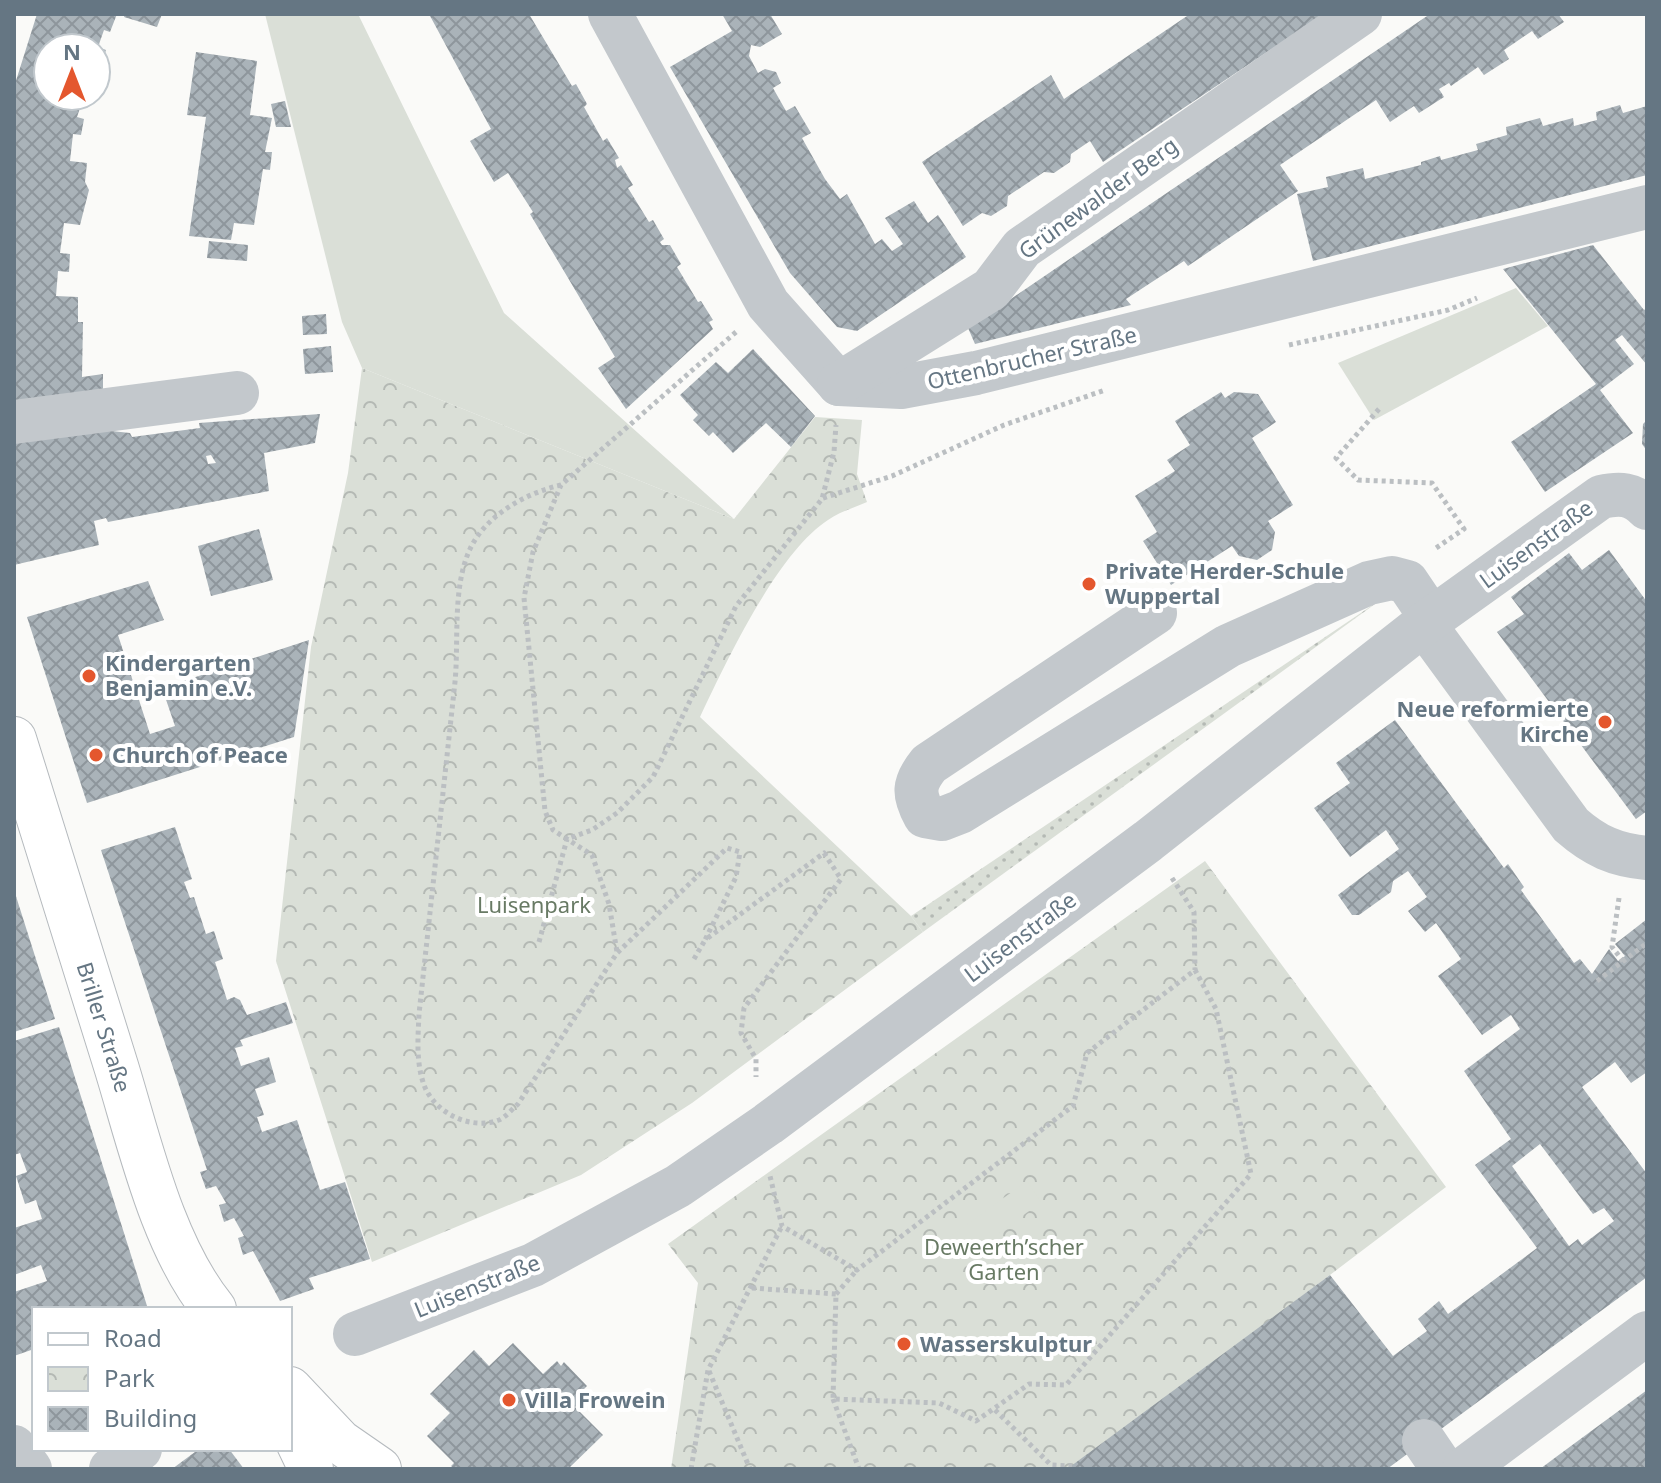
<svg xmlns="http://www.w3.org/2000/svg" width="1661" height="1483" viewBox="0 0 1661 1483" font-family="'Noto Sans',sans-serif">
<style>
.grass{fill:url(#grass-dots)}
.park{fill:url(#park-crowns)}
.garden{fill:#dadfd7}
.building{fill:url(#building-cross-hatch);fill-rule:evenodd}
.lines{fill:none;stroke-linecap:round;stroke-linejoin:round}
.major-casing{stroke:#b5babe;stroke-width:46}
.path{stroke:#bbbfc2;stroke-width:5;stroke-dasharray:4 4;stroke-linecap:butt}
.minor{stroke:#c3c8cc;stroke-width:44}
.major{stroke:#fff;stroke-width:44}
.poi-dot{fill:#e4572e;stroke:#fff;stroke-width:3}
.labels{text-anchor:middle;stroke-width:8;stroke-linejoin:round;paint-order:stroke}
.street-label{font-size:22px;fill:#657683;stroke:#fff}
.poi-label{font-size:22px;font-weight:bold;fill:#657683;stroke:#fff;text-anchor:start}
.park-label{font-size:22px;fill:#687a64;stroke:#fff}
</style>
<defs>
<pattern id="grass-dots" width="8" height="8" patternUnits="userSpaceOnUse" patternTransform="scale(2)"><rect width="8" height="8" fill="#dadfd7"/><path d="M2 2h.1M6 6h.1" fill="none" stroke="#b4b9b4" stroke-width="1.8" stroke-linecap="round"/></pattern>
<pattern id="park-crowns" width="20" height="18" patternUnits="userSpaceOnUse" patternTransform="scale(2)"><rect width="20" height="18" fill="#dadfd7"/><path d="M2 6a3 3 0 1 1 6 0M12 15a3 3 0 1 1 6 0" fill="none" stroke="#b4b9b4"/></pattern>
<pattern id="building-cross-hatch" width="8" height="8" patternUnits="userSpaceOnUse" patternTransform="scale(2)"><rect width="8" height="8" fill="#aab3b9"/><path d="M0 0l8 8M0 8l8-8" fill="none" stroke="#8e969c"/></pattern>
</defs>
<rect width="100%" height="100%" fill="#fafaf8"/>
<polygon class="grass" points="1386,596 923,932 911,916"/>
<g class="park">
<path d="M362 368 734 519 815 417 862 420 857 474 867 502C854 508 839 512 828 520 777 553 726 662 700 717L911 916 923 932 692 1103 581 1175 372 1262 276 961 311 647 348 473Z"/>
<polygon points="1205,861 1446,1187 1074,1469 671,1469 698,1283 668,1244"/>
</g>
<g class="garden">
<polygon points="265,14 358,14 504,313 734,519 362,368 342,322"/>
<polygon points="1516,288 1548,326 1374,420 1338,363"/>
<polygon points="1027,1181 1041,1202 960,1263 944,1241"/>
</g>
<g class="building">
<polygon points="37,14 117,14 110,32 104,30 98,47 106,50 99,71 96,70 96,48 48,48 48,96 84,96 77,117 84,119 81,135 73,134 70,161 87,163 85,182 89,190 80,225 64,223 60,253 70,254 69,272 58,271 56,296 78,297 78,322 83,322 82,377 103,374 103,401 14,413 14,87"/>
<polygon points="125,14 162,14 157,27 124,17"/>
<polygon points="429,14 529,14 572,86 576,84 587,104 584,107 603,141 607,138 619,158 615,160 617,168 621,165 633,185 628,188 649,222 653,220 664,239 660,242 662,245 670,245 681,264 677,267 698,302 701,301 713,320 709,322 713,329 626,409 598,368 615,357 530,214 533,212 508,173 494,182 470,141 491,129"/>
<polygon points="722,14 770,14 782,34 760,47 751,45 749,56 758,73 765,69 776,72 781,83 773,88 786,111 795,106 811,133 802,138 825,179 840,199 847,194 875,244 882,239 892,251 903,244 885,218 914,201 928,223 938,215 966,257 857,331 837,327 790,273 670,67 732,31"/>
<polygon points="1190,14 1324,14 1103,162 1090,141 1071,154 1070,162 1054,173 1044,172 1008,196 1007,206 991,216 982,213 963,226 922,162 1051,75 1064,99"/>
<polygon points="1430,14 1558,14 1564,22 1538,39 1532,31 1513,44 1504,50 1509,59 1484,75 1478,67 1451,86 1449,83 1439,89 1444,97 1419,113 1414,106 1390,122 1376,100 1280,165 1298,191 1188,266 1184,261 1126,299 1131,305 975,344 968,328"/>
<polygon points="196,52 257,61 250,115 272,118 265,152 272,152 270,170 263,169 254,225 234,223 231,240 189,236 206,117 187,115"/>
<polygon points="285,101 291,127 276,127 271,104"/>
<polygon points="1620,105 1623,113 1647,106 1647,175 1313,261 1297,194 1328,187 1326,177 1363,168 1365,179 1421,165 1421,162 1440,156 1441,160 1478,150 1476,144 1507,135 1506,127 1540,118 1543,126 1573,118 1574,126 1597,120 1596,112"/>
<polygon points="209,241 248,245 247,261 207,258"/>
<polygon points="1593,245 1644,310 1647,308 1647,365 1622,335 1615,340 1634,364 1600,390 1633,433 1545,492 1511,442 1596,384 1503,269"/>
<polygon points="326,314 327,334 303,335 302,316"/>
<polygon points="331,346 333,372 305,374 303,349"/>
<polygon points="753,349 815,416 791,447 766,423 733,453 713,432 709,436 693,420 698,415 680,395 716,362 728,373"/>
<polygon points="1221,392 1225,398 1234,392 1258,394 1276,422 1252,438 1293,505 1268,521 1275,532 1272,550 1257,560 1239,556 1232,546 1171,585 1143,541 1157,532 1135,496 1175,471 1167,460 1190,445 1175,421"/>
<path d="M320 414 315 443 264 453 269 491 108 522 106 518 94 521 99 545 14 565V439L75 427 130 433 132 437 200 428 199 423ZM211 455 216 463 208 464 206 456Z"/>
<polygon points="1647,420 1647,451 1642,444 1643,424"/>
<polygon points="259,529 273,580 211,596 198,546"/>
<polygon points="1609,550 1647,602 1647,811 1636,819 1497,632 1524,614 1511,597 1569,553 1582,570"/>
<polygon points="148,581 164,620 118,635 150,734 175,726 162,688 309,640 294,737 87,803 27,617"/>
<path d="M1395 720 1504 868 1508 864 1524 887 1521 890 1574 963 1580 959 1592 974 1609 949 1618 961 1625 956 1615 944 1647 919V1072L1631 1083 1615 1062 1582 1087 1647 1174V1277L1387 1469H1067L1330 1275 1393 1356 1427 1331 1418 1319 1439 1301 1448 1314 1537 1248 1475 1165 1511 1139 1464 1071 1520 1029 1511 1015 1482 1035 1438 976 1461 959 1436 923 1425 932 1408 911 1427 897 1408 871 1393 881 1391 892 1359 915H1352L1338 895 1399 849 1386 830 1350 857 1314 808 1350 783 1336 763ZM1540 1144 1593 1214 1604 1208 1614 1221 1582 1245 1578 1239 1569 1246 1512 1166Z"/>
<polygon points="175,827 192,879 184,882 190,898 194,897 206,934 214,931 223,959 215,962 227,1000 234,997 240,1000 247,1015 286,1002 293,1023 240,1040 243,1046 235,1048 241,1066 269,1057 276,1082 255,1089 264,1115 257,1117 262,1132 297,1120 320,1190 345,1182 370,1259 309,1278 314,1289 280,1301 253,1251 243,1255 238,1238 244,1236 234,1218 224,1222 219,1205 226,1203 216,1186 206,1189 200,1172 207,1170 101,850"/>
<polygon points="14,890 55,1019 14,1032"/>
<polygon points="59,1027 148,1309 34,1309 34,1349 14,1356 14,1292 47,1281 41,1265 14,1275 14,1228 42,1219 36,1200 25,1204 16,1176 27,1172 20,1153 14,1155 14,1041"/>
<polygon points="513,1343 543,1374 557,1361 561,1366 564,1362 587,1386 584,1389 589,1394 575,1407 603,1435 568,1469 454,1469 451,1466 454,1463 427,1436 450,1413 430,1394 474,1350 489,1366"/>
<polygon points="1647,1390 1647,1469 1540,1469 1556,1457"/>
<polygon points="199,1449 229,1449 244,1469 172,1469"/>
</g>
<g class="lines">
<g class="major-casing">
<g id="major">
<path id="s1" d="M14 739C48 848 82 957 116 1066 140 1144 162 1245 214 1309"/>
<polyline points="290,1389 340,1442 379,1469"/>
<polyline points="290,1425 311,1469"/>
</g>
</g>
<g class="path">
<polyline points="736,332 561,485 533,552 524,598 545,811 553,830 567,839 592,830 617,813 653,777 736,606 822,499 834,452 836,425"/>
<polyline points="1289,345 1448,310 1477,298"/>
<polyline points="1379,409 1336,458 1358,480 1432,483 1464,529 1436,548"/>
<path d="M561 485C526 493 486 515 470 549 452 588 459 640 455 682 443 793 431 903 419 1014 418 1037 416 1060 423 1082 432 1112 470 1131 499 1120 506 1117 512 1109 518 1104L617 953 727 848 740 852 736 877 705 940 824 853 841 879 744 1008 741 1033 756 1059V1077"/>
<polyline points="823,498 892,476 1004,425 1105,390"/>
<polyline points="1172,878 1194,912 1195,970"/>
<polyline points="1619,898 1612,947 1623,961"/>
<polyline points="539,942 567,839 592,855 609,904 617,952"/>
<polyline points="694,959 705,940"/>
<polyline points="1597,981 1647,943"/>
<polyline points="752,1288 836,1294 833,1399 939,1403 976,1421 1029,1384 1066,1385 1251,1174 1216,1009 1195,970 1087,1053 1073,1106 857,1270 782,1226 770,1176"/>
<polyline points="836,1294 857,1270"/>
<polyline points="709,1371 750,1469"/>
<polyline points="833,1399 859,1469"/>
<polyline points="995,1410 1051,1465 1072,1466"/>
<polyline points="691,1469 708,1370 782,1226"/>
</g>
<g class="minor">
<polyline points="610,14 768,304 839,384 901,387 976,373 1647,207"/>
<polyline points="839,384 991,289 1022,248 1360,14"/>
<polyline points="14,422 237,393"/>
<path d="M1155 613 929 764C913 784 913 794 925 816L942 819 960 812 1228 646 1369 583 1392 578 1407 582 1432 619"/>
<path d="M1424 624 1571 825C1595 846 1615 855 1647 858"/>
<path d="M355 1334 533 1265 678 1186 768 1124 1148 841 1424 624 1601 497C1619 493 1633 493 1647 508"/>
<polyline points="1424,1441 1443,1469"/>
<polyline points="14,1447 30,1469"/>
<polyline points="111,1469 140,1449"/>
<polyline points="1464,1469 1647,1333"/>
</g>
<use href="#major" class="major"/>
</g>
<g class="poi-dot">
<circle cx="1089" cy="584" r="8"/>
<circle cx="89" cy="676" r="8"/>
<circle cx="1605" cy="722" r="8"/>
<circle cx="96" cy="755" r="8"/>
<circle cx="904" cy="1344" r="8"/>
<circle cx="509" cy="1400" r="8"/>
</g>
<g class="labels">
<g class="street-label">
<text transform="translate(1098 198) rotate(-36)" y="8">Grünewalder Berg</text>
<text transform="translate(1032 358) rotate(-13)" y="8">Ottenbrucher Straße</text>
<text transform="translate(1536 544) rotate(-36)" y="8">Luisenstraße</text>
<text transform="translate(1020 937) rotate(-37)" y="8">Luisenstraße</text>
<text dy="8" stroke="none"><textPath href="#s1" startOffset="302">Briller Straße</textPath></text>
<text transform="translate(477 1286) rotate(-22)" y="8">Luisenstraße</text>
</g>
<g class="poi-label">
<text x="1105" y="579">Private Herder-Schule<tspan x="1105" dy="25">Wuppertal</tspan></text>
<text x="105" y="671">Kindergarten<tspan x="105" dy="25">Benjamin e.V.</tspan></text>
<text x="1589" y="717" text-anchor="end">Neue reformierte<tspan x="1589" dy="25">Kirche</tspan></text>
<text x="112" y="763">Church of Peace</text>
<text x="920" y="1352">Wasserskulptur</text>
<text x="525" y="1408">Villa Frowein</text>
</g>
<g class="park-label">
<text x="534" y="913">Luisenpark</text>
<text x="1004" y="1255">Deweerth’scher<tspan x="1004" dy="25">Garten</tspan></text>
</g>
</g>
<rect width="1661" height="1483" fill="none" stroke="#657683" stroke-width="32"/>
<rect x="32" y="1307" width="260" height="144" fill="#ffffff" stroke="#c1c8cd" stroke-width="2"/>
<rect x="48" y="1333" width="40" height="12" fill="#ffffff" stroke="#c1c8cd" stroke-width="2"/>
<text x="104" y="1347" font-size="24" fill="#657683">Road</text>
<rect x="48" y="1367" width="40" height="24" fill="url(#park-crowns)" stroke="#c1c8cd" stroke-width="2"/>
<text x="104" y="1387" font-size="24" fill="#657683">Park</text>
<rect x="48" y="1407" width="40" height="24" fill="url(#building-cross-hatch)" stroke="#c1c8cd" stroke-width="2"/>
<text x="104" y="1427" font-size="24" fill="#657683">Building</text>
<g transform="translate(72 72)"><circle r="38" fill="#ffffff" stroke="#c1c8cd" stroke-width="2"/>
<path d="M0-6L14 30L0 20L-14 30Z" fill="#e4572e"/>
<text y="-12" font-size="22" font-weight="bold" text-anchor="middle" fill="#657683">N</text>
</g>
</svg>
